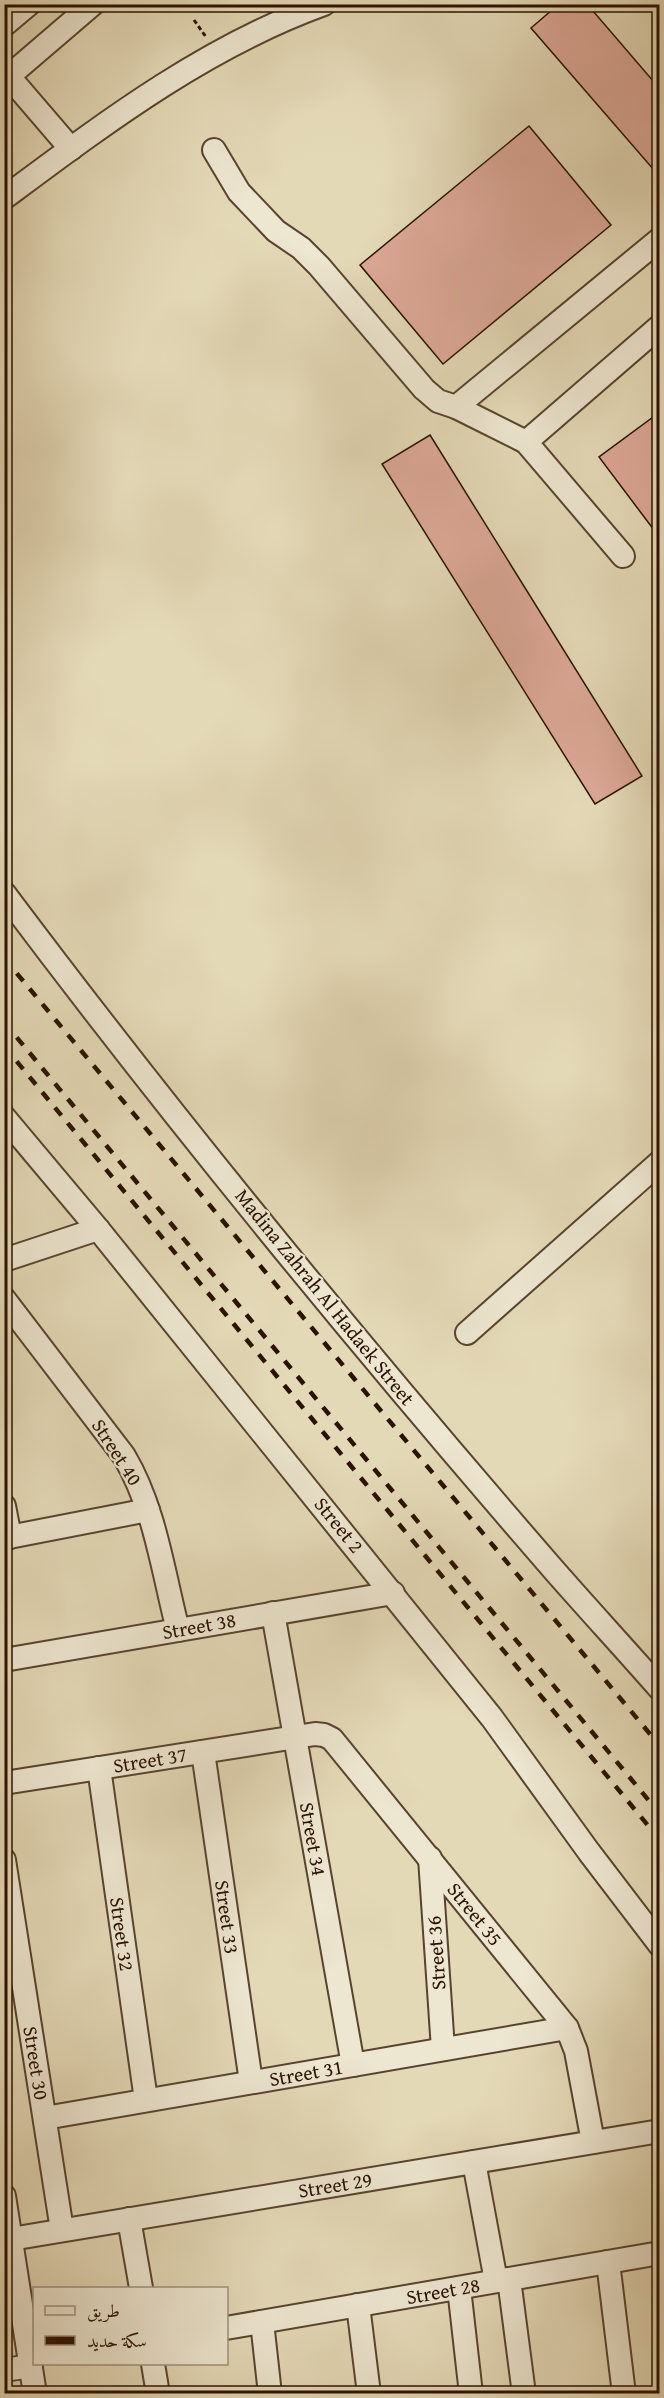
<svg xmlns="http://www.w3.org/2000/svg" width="664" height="2398" viewBox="0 0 664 2398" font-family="'Gentium Book Plus',Amiri,serif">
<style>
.building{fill:#dca897;stroke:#2a1200;stroke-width:1.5}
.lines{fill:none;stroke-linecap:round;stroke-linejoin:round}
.minor-casing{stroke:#58442e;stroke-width:26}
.path{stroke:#2a1200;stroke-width:3;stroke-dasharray:4.5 3;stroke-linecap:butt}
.minor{stroke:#ede6d0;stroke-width:22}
.rail{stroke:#2a1200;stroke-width:4.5;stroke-dasharray:10 10;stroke-linecap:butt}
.labels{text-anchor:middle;stroke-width:4.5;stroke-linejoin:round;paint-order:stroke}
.street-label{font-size:20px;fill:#2a1200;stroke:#ede6d0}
</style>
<rect width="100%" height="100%" fill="#e4d9b7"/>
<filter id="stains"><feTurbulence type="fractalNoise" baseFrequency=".00333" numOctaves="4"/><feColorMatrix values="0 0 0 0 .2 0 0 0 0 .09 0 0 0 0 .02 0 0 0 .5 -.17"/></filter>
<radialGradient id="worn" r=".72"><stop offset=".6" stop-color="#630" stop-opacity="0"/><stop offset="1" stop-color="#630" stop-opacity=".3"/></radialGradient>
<g class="building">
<polygon points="559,4 587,4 660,89 660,177 531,28"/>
<polygon points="529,126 611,225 443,364 360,265"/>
<polygon points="660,412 660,538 599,457"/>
<polygon points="430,435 642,776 595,804 382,464"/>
</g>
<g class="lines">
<g class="minor-casing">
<g id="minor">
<polyline points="4,25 29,4"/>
<polyline points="4,71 71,149"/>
<polyline points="9,76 93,4"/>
<polyline points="214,150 239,192 276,231 301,248 319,266 424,389 438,401 456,407 660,239"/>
<path d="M4 198C105 123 205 47 324 4"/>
<polyline points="456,407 526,442"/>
<polyline points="623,556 526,442 660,326"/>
<path d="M4 893C178 1125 363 1350 553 1569 588 1609 624 1648 660 1689"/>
<polyline points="4,1117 98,1229 492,1718 589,1852 660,1945"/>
<polyline points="4,1260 98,1229"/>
<path d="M4 1299 124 1456C155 1508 163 1572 178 1630"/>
<polyline points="467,1333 660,1162"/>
<polyline points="4,1506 10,1537"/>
<polyline points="4,1538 148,1510"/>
<polyline points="273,1613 353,2065"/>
<polyline points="4,1660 393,1593"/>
<polyline points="203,1752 251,2082"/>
<polyline points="99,1768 146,2100"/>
<polyline points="4,1783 315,1734 324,1735 332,1739 567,2028 576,2051 593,2142"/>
<polyline points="430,1858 443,2049"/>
<polyline points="4,1860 62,2230"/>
<polyline points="45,2118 567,2028"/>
<polyline points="474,2162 496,2281"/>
<polyline points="4,2196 35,2394"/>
<polyline points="129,2219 141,2288"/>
<polyline points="11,2239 660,2131"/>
<polyline points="608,2262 624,2394"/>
<polyline points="509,2279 524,2394"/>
<polyline points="459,2288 471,2394"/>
<polyline points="358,2305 369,2394"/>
<polyline points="262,2322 270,2394"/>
<polyline points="226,2328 660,2253"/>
<polyline points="153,2364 158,2394"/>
<polyline points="4,2370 31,2366"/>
</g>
</g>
<polyline class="path" points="194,20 206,37"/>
<use href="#minor" class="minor"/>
<g class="rail">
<polyline points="4,958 660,1746"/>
<polyline points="4,1022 660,1814"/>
<polyline points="4,1046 660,1840"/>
</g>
</g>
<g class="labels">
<g class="street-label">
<text transform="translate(325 1297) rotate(51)" y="7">Madina Zahrah Al Hadaek Street</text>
<text transform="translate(117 1452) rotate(57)" y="7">Street 40</text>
<text transform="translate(339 1525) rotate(51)" y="7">Street 2</text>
<text transform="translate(199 1626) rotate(-10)" y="7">Street 38</text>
<text transform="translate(150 1760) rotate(-9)" y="7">Street 37</text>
<text transform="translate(313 1839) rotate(80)" y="7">Street 34</text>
<text transform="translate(475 1914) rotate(51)" y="7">Street 35</text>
<text transform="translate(227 1917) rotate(82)" y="7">Street 33</text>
<text transform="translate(122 1934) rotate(82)" y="7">Street 32</text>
<text transform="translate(436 1953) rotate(-94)" y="7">Street 36</text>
<text transform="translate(36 2063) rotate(81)" y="7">Street 30</text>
<text transform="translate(306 2073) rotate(-10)" y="7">Street 31</text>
<text transform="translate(335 2185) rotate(-9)" y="7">Street 29</text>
<text transform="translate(443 2291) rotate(-10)" y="7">Street 28</text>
</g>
</g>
<rect width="664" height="2398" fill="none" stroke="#e4d9b7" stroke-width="24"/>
<rect x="6" y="6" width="652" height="2386" fill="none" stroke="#2a1200" stroke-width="3"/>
<rect x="12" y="12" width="640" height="2374" fill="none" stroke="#2a1200" stroke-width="1.5"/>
<rect x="33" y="2287" width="195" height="78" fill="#ede6d0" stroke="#9f917d" stroke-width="1.5"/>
<rect x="45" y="2306" width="30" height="9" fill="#ede6d0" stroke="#9f917d" stroke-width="1.5"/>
<text x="87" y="2317" font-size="18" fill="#2a1200">طريق</text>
<rect x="45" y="2336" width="30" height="9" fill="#2a1200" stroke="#9f917d" stroke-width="1.5"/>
<text x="87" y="2347" font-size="18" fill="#2a1200">سكة حديد</text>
<rect width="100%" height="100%" filter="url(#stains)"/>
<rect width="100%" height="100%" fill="url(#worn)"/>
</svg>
